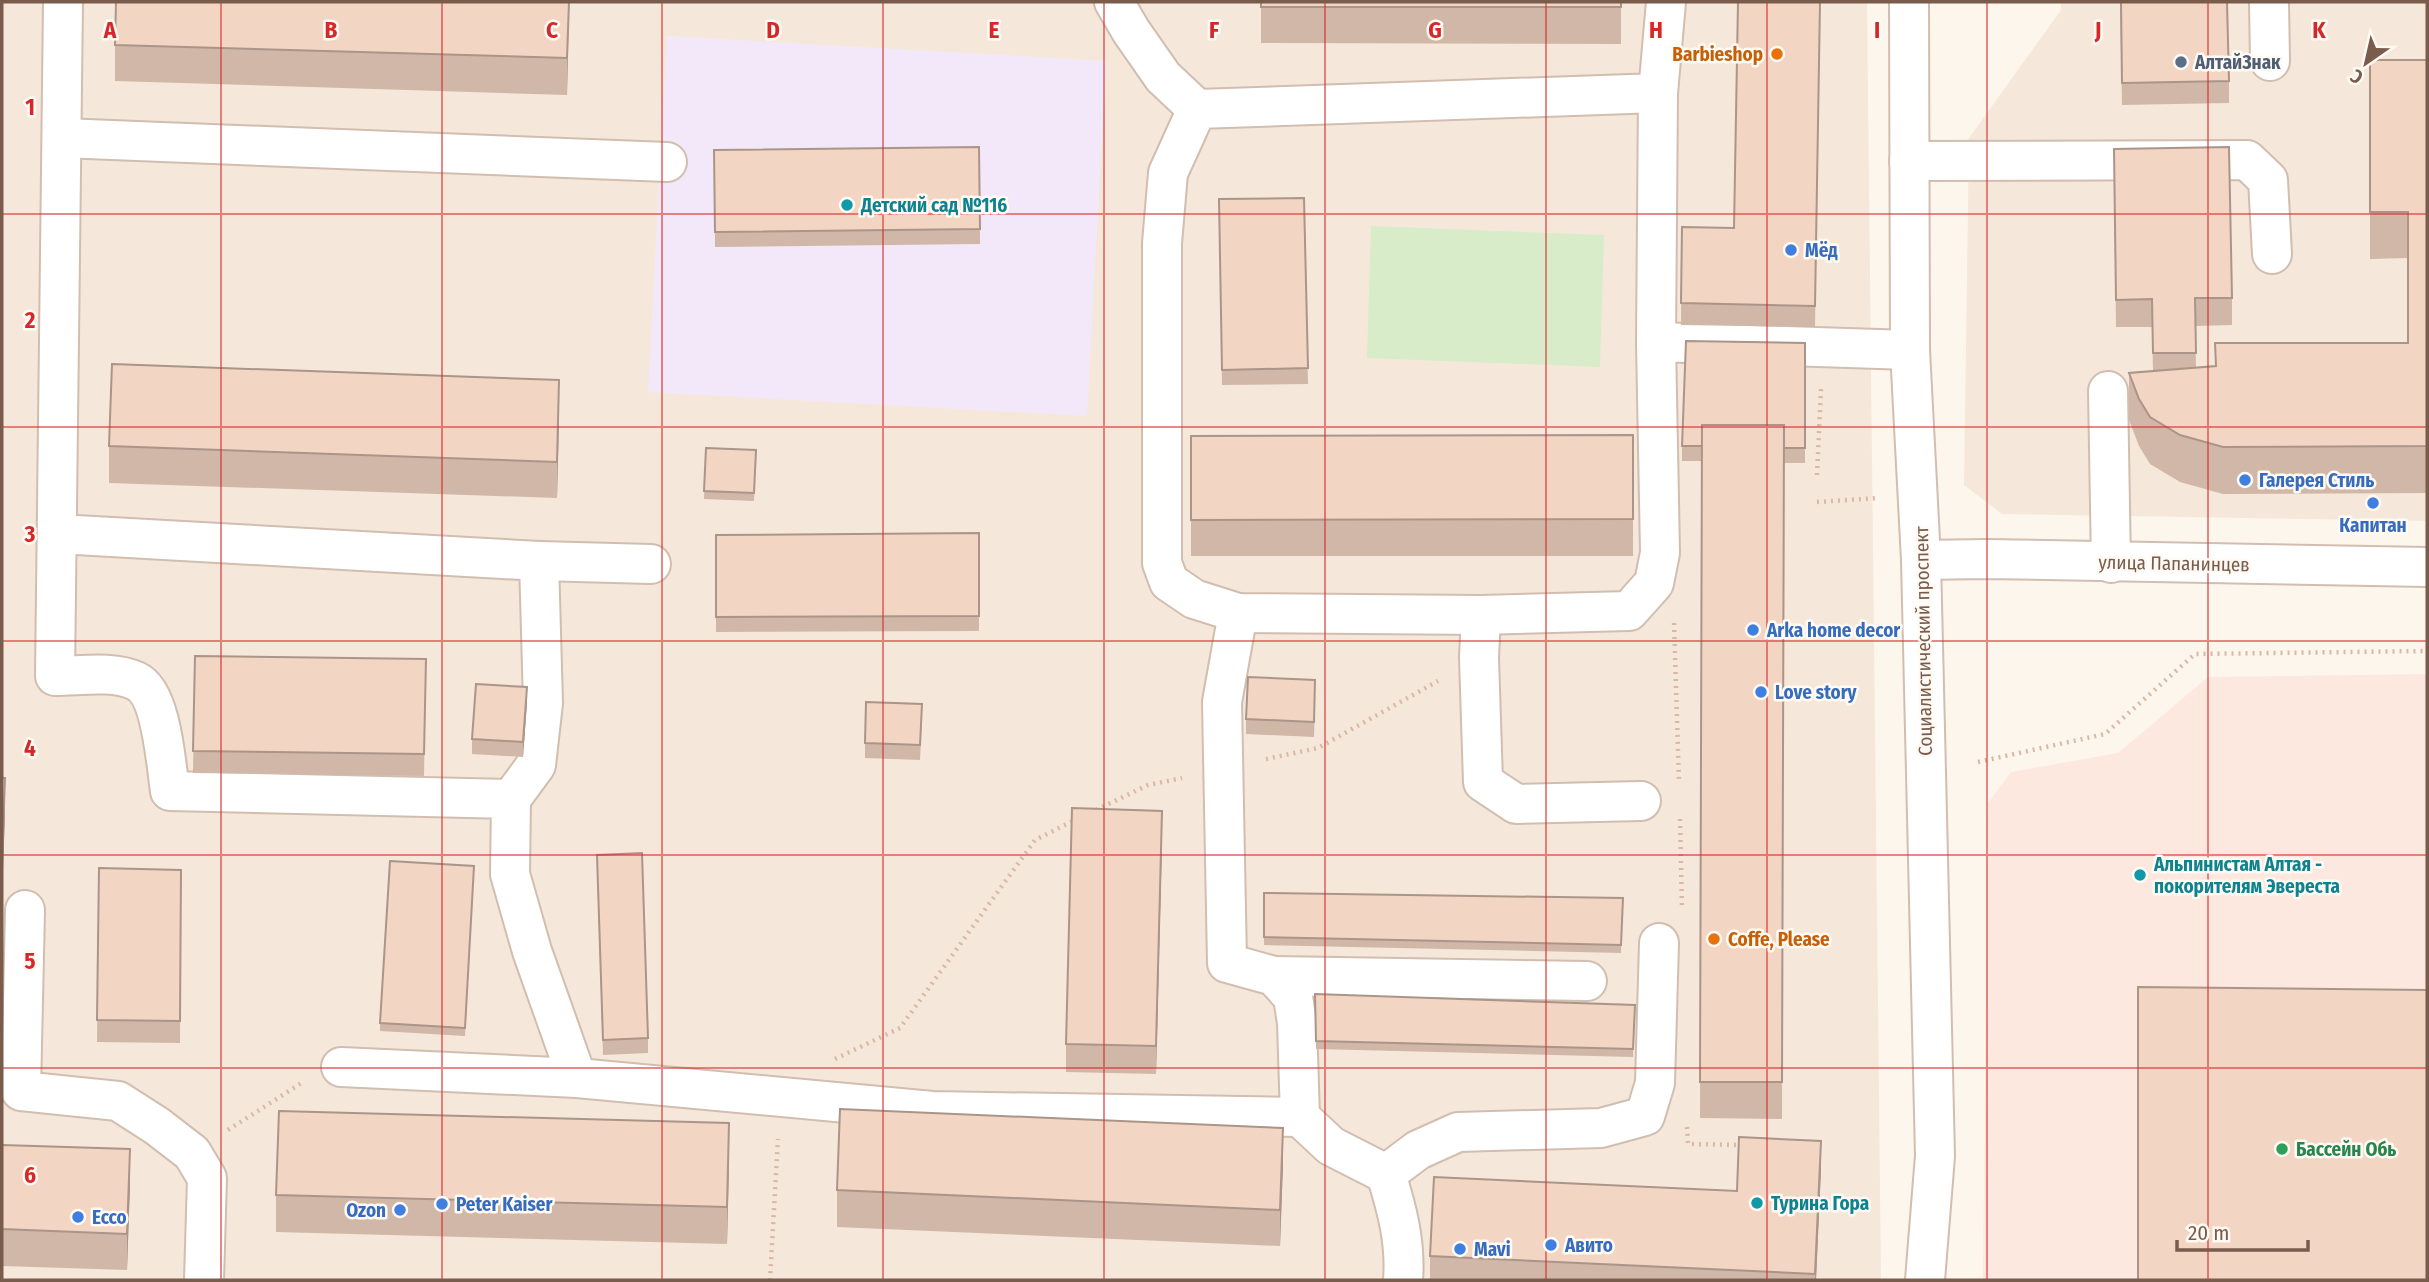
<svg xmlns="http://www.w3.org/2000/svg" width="2429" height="1282" viewBox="0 0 2429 1282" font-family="'Fira Sans Condensed',sans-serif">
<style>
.residential{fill:#f5e8da}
.commercial{fill:#fde8e0}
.education{fill:#f3e8fa}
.green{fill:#d8ecc9}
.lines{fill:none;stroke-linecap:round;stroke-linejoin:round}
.minor-casing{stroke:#d1beb0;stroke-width:42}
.path{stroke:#d9b8a5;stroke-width:4.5;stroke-dasharray:2 5;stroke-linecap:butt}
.minor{stroke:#fff;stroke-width:38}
.wall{fill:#d1b7a8}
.shaded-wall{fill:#aa9588}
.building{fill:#f3d5c3;stroke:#aa9588;stroke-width:2}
.grid{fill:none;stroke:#d62828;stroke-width:2;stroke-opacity:0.55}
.food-dot{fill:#e8710a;stroke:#fffaf3;stroke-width:2.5}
.service-dot{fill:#5c6f8a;stroke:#fffaf3;stroke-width:2.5}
.culture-dot{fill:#0f9aa8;stroke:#fffaf3;stroke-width:2.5}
.shop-dot{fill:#3f7fe0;stroke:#fffaf3;stroke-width:2.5}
.leisure-dot{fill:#2e9e5b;stroke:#fffaf3;stroke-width:2.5}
.labels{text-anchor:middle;stroke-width:5;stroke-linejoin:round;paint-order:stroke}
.food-label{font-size:19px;font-weight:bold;fill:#c56008;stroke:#fffaf3;text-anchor:end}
.service-label{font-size:19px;font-weight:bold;fill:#4e5e75;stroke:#fffaf3;text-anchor:start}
.culture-label{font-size:19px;font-weight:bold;fill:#0d838f;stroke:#fffaf3;text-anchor:start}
.shop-label{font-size:19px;font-weight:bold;fill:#366cbe;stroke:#fffaf3;text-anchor:start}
.street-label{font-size:19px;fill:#7a5c4d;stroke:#fffaf3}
.leisure-label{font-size:19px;font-weight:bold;fill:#27864d;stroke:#fffaf3;text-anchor:start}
.grid-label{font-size:23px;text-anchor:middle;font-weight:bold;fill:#d62828;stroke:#fffaf3;stroke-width:5;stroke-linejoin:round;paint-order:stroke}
</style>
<rect width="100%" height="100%" fill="#fdf6ec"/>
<g class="residential">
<polygon points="2,2 1867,2 1881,1280 2,1280"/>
<polygon points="2061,2 2427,2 2427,521 2002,514 1964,485 1969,138 2061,10"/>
</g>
<polygon class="commercial" points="2427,674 2427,1280 1983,1280 1988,803 2011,772 2118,753 2208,677"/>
<polygon class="education" points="667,36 1106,61 1087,416 648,392"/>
<polygon class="green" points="1371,226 1604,235 1600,367 1367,358"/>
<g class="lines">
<g class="minor-casing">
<g id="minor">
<path d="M63 2 55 676C81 676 112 670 136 681 162 693 166 765 170 791L511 799 510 874 532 951 577 1078"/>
<polyline points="1114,2 1131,31 1163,77 1197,109"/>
<polyline points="1666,2 1658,93 1197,109 1168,173 1162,243 1162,563 1169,582 1194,599 1238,613 1481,615 1629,611 1654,583 1660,553 1656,342 1910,350"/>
<polyline points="1909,2 1910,350 1921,560 1935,1156 1925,1280"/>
<polyline points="2269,2 2270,61"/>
<polyline points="62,138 667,162"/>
<polyline points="1909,161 2247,160 2268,180 2272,254"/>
<polyline points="1656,342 1658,93"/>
<polyline points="2108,391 2111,563"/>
<polyline points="58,534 539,561 543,703 536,765 511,799"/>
<polyline points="1921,560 1986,559 2427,567"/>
<polyline points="539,561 651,564"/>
<path d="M1238 613 1222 702 1227 963 1274 976 1293 997 1297 1023 1300 1117 1331 1146 1386 1174C1397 1209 1406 1243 1403 1280"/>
<polyline points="1481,615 1479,658 1483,782 1516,804 1641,801"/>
<polyline points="25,910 21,1091 118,1101 157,1126 192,1153 207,1178 204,1280"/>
<polyline points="1274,976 1587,981"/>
<polyline points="341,1067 577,1078 932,1111 1300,1117"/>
<polyline points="1386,1174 1418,1150 1458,1132 1601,1128 1645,1116 1655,1083 1659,943"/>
</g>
</g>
<g class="path">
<polyline points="1817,475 1821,389"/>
<polyline points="1817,502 1878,498"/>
<polyline points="1674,623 1679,782"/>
<polyline points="1266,759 1318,748 1438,681"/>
<polyline points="1978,762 2105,734 2195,654 2427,651"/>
<polyline points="1096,810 1148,785 1182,778"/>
<polyline points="1680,819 1682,908"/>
<polyline points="835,1059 900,1028 1035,840 1075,820"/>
<polyline points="1687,1127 1688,1144 1742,1145"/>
<polyline points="228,1130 303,1082"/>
<polyline points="770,1280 778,1139"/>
</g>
<use href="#minor" class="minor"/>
</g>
<g class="wall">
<polygon points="569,2 567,95 115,81 115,45"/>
<polygon points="1261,2 1621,2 1621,44 1261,43"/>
<polygon points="1820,2 1815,327 1681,325 1682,227 1734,228"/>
<polygon points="2120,2 2229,81 2229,103 2122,105"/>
<polygon points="2370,60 2427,60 2427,493 2223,494 2180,482 2150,464 2139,446 2129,420 2129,373 2153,371 2152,327 2116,327 2114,177 2232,298 2232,325 2195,326 2196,367 2215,366 2215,343 2408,343 2408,258 2370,259"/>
<polygon points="979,147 980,244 715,247 714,150"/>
<polygon points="1304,198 1308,384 1222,385 1219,199"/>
<polygon points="1805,343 1805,463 1784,463 1782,1119 1700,1118 1702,461 1682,461 1682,446"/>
<polygon points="559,416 557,498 109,483 109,446"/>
<polygon points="1633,435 1633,556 1191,556 1191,436"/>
<polygon points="706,448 756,450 754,501 704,499"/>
<polygon points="979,533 979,631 716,632 716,535"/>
<polygon points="195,656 426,659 424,776 193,773"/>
<polygon points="1315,696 1314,737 1246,734 1246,719"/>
<polygon points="527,702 523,757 472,754 472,739"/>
<polygon points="922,720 920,760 865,758 865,743"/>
<polygon points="2,778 5,814 2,895"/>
<polygon points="1162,839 1156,1074 1066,1072 1066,1044"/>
<polygon points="474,866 465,1036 380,1031 380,1023"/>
<polygon points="99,868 181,870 180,1043 97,1042"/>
<polygon points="597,870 648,1038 648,1053 603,1055"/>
<polygon points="1264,893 1623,898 1621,953 1264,945"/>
<polygon points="1315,994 1635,1005 1633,1057 1316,1049"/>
<polygon points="2,1145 130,1185 127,1270 2,1266"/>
<polygon points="729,1160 727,1244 276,1232 276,1195"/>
<polygon points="1283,1164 1280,1246 837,1227 837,1190"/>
<polygon points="1821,1169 1816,1280 1430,1280 1430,1256 1737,1191"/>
</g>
<g class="shaded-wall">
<polygon points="569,2 569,5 567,95 567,58"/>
<polygon points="559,380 559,416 557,498 557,462"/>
<polygon points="527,687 527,702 523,757 523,742"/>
<polygon points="5,778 5,814 2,895 2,859"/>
<polygon points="1162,811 1162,839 1156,1074 1156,1046"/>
<polygon points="729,1123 729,1160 727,1244 727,1207"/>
<polygon points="1283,1128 1283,1164 1280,1246 1280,1210"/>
<polygon points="1821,1141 1821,1169 1816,1280 1815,1280"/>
<polygon points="130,1149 130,1185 127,1270 127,1234"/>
</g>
<g class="building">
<polygon points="116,2 569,2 567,58 115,45"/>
<rect x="1261" y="2" width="360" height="5"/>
<polygon points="1738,2 1820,2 1815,306 1681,303 1682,227 1734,228"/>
<polygon points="2121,2 2227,2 2229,81 2122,83"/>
<polygon points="2370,60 2427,60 2427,446 2223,447 2180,435 2150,417 2139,399 2129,373 2216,366 2215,343 2408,343 2408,212 2370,212"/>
<polygon points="979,147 980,229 715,232 714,150"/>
<polygon points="2229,147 2232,298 2195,298 2196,353 2153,353 2152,299 2116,300 2114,149"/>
<polygon points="1304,198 1308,368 1222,370 1219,199"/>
<polygon points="1686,341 1805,343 1805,448 1784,448 1784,425 1702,425 1702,446 1682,446"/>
<polygon points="112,364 559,380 557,462 109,446"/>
<polygon points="1702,425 1784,425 1782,1082 1700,1082"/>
<polygon points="1633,435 1633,519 1191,520 1191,436"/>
<polygon points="706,448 756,450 754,493 704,491"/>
<polygon points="979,533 979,616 716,617 716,535"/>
<polygon points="195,656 426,659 424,754 193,751"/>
<polygon points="1248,677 1315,680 1314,722 1246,719"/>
<polygon points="476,684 527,687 523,742 472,739"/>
<polygon points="866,702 922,704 920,745 865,743"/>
<polygon points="2,778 5,778 2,859"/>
<polygon points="1072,808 1162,811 1156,1046 1066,1044"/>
<polygon points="642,853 648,1038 603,1040 597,855"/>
<polygon points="390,861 474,866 465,1028 380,1023"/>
<polygon points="99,868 181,870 180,1021 97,1020"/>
<polygon points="1264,893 1623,898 1621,945 1264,937"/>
<polygon points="2138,987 2427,990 2427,1280 2138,1280"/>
<polygon points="1315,994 1635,1005 1633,1049 1316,1041"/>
<polygon points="840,1109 1283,1128 1280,1210 837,1190"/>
<polygon points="279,1111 729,1123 727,1207 276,1195"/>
<polygon points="1739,1137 1821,1141 1815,1274 1430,1256 1434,1177 1737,1191"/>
<polygon points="2,1145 130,1149 127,1234 2,1229"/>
</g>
<path class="grid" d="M221 2V1280M442 2V1280M662 2V1280M883 2V1280M1104 2V1280M1325 2V1280M1546 2V1280M1767 2V1280M1987 2V1280M2208 2V1280M2 214H2427M2 427H2427M2 641H2427M2 855H2427M2 1068H2427"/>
<g class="food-dot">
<circle cx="1777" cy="54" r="7"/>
<circle cx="1714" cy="939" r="7"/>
</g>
<circle class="service-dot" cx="2181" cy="62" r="7"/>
<g class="culture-dot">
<circle cx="847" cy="205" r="7"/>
<circle cx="2140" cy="875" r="7"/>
<circle cx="1757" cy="1203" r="7"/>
</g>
<g class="shop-dot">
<circle cx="1791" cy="250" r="7"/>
<circle cx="2245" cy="480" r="7"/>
<circle cx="2373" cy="503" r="7"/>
<circle cx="1753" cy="630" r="7"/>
<circle cx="1761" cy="692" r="7"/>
<circle cx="442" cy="1204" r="7"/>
<circle cx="400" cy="1210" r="7"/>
<circle cx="78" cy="1217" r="7"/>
<circle cx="1551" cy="1245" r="7"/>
<circle cx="1460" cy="1249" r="7"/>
</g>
<circle class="leisure-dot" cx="2282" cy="1149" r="7"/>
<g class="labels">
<g class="food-label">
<text x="1763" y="61">Barbieshop</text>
<text x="1728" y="946" text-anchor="start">Coffe, Please</text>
</g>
<g class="service-label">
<text x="2195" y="69">АлтайЗнак</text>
</g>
<g class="culture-label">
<text x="861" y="212">Детский сад №116</text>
<text x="2154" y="871">Альпинистам Алтая -<tspan x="2154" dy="22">покорителям Эвереста</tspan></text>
<text x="1771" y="1210">Турина Гора</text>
</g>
<g class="shop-label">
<text x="1805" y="257">Мёд</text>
<text x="2259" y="487">Галерея Стиль</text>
<text x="2373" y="532" text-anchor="middle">Капитан</text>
<text x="1767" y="637">Arka home decor</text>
<text x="1775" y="699">Love story</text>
<text x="456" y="1211">Peter Kaiser</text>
<text x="386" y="1217" text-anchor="end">Ozon</text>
<text x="92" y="1224">Ecco</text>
<text x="1565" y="1252">Авито</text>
<text x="1474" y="1256">Mavi</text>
</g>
<g class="street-label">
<text transform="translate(2174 563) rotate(1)" y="7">улица Папанинцев</text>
<text transform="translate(1923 641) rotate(-91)" y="7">Социалистический проспект</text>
</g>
<g class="leisure-label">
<text x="2296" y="1156">Бассейн Обь</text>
</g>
</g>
<g class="grid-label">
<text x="110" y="38">A</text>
<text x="331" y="38">B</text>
<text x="552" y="38">C</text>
<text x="773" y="38">D</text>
<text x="994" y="38">E</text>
<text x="1214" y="38">F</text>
<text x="1435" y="38">G</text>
<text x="1656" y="38">H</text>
<text x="1877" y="38">I</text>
<text x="2098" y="38">J</text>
<text x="2319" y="38">K</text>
<text x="30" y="115">1</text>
<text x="30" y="328">2</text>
<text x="30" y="542">3</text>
<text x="30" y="756">4</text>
<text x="30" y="969">5</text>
<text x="30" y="1183">6</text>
</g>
<rect width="2429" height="1282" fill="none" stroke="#7a5c4d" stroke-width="7"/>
<g transform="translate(2366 63) rotate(214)" stroke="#fffaf3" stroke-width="5" paint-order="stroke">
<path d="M0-5L12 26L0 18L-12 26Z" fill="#7a5c4d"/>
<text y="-10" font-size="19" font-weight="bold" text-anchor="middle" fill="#7a5c4d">С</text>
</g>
<path d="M2177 1240v10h131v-10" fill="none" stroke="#7a5c4d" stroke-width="3.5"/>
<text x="2188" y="1240" font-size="21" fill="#7a5c4d" stroke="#fffaf3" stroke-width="5" paint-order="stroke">20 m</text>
</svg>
